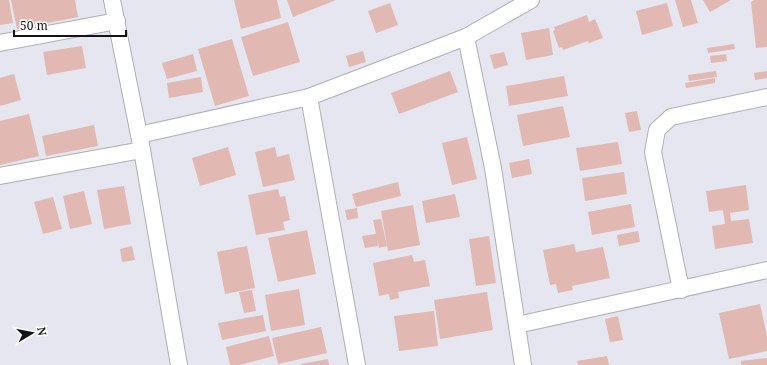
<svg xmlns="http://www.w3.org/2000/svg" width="767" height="365" viewBox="0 0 767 365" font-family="'Noto Serif',serif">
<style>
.building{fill:#e1b9b2}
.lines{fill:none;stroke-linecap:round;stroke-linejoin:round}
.street-casing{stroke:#aeaeb7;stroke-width:18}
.street{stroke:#fff;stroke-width:16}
</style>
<rect width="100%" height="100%" fill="#e5e6ef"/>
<g class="building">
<polygon points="0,0 9,0 13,23 0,25"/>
<polygon points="11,0 75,0 78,17 17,29"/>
<polygon points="234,0 277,0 281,18 241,29"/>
<polygon points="287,0 336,0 293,17"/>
<polygon points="675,0 691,0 698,23 683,27"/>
<polygon points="703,0 731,0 710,12"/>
<polygon points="754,0 767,0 767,47 756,48 751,2"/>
<polygon points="390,3 398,25 376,33 368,11"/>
<polygon points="667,3 673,26 642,35 636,11"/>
<polygon points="587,15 589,22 595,19 603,38 589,43 588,41 563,50 562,47 559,48 553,31 555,30 554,27"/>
<polygon points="288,22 300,62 253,76 241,37"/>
<polygon points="549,28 553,55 526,60 521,33"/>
<polygon points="232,39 249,96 215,106 198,49"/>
<polygon points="734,44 735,49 708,53 707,48"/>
<polygon points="82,46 86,68 47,75 43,52"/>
<polygon points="363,51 366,62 349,67 346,56"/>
<polygon points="504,52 508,65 494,69 490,55"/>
<polygon points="193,54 197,71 167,79 162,63"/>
<polygon points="726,54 727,61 711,63 710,56"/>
<polygon points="450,71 458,92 399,114 391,93"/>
<polygon points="716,71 717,77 689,81 688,75"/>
<polygon points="767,71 767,78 755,80 754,73"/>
<polygon points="14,74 21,100 0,106 0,78"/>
<polygon points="564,76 568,96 509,106 506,86"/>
<polygon points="201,77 203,92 169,98 167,83"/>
<polygon points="715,78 715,83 686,88 685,83"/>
<polygon points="563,106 570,137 523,146 517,115"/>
<polygon points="637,111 641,130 629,132 625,113"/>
<polygon points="29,114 39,156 0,165 0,121"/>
<polygon points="94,125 98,146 46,156 42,136"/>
<polygon points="467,137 477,179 452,185 442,143"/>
<polygon points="618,142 622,164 580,171 576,148"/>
<polygon points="228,147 236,175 200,186 192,158"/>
<polygon points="275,147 277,157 289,154 295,180 263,187 255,152"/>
<polygon points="529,159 532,174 512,178 509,163"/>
<polygon points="624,172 627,194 585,201 582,178"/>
<polygon points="398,182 401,196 356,207 352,194"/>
<polygon points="746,185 749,210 730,213 731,221 749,219 753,243 715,249 712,226 725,224 723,210 709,212 706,191"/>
<polygon points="124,186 131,224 104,229 97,190"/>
<polygon points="278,189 280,197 285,196 290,220 283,222 285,230 256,235 248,195"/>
<polygon points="84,191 92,224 70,229 63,196"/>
<polygon points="455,194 460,217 426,223 422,201"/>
<polygon points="53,197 62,229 43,234 34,202"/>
<polygon points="631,204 635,227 592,235 588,212"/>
<polygon points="413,205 420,245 388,251 381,211"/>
<polygon points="357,208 358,218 347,220 345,210"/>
<polygon points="381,219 387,246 379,248 377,238 378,246 365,248 362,236 376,234 373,220"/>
<polygon points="307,230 316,274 278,282 268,238"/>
<polygon points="638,231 640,242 619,246 617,235"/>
<polygon points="489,236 496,283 476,286 469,239"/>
<polygon points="574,244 576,252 603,247 610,278 572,286 573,290 558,293 556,284 550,285 543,250"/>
<polygon points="132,246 135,260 122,262 120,249"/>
<polygon points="247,246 255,288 225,294 217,252"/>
<polygon points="412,255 414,262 425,260 430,286 398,292 399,298 390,300 389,294 379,296 373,263"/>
<polygon points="299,289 305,325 271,331 265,295"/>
<polygon points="252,290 256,311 244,313 239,292"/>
<polygon points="487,292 493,330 440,339 434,300"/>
<polygon points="760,304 767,336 767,351 729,359 719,313"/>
<polygon points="434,311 438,346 399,351 394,316"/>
<polygon points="263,315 266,331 222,340 218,323"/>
<polygon points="618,316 623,340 610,342 605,319"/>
<polygon points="321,327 327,353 278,364 272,338"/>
<polygon points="269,336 274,356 239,365 230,365 226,347"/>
<polygon points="607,356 609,365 578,365 577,361"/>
<polygon points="767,358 767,365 741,365 741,361"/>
<polygon points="328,359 329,365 301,365 301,364"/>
</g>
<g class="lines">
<g class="street-casing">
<g id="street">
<polyline points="112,0 142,150 179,365"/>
<polyline points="466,37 493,168 523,365"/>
<polyline points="0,43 117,21"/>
<polyline points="309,97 357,365"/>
<polyline points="139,135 309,97 466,37 531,0"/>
<polyline points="0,176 142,150"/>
<polyline points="681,290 653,152 657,130 671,117 767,97"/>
<polyline points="517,325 767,270"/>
</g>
</g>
<use href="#street" class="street"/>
</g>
<g transform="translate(32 333) rotate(80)" stroke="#ffffff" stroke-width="3" paint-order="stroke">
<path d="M0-3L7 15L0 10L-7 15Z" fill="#131317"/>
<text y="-6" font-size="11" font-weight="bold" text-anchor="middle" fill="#131317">N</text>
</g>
<path d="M14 30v6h112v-6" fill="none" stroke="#131317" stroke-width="2"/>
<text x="20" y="30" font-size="12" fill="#131317" stroke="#ffffff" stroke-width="3" paint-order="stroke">50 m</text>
</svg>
